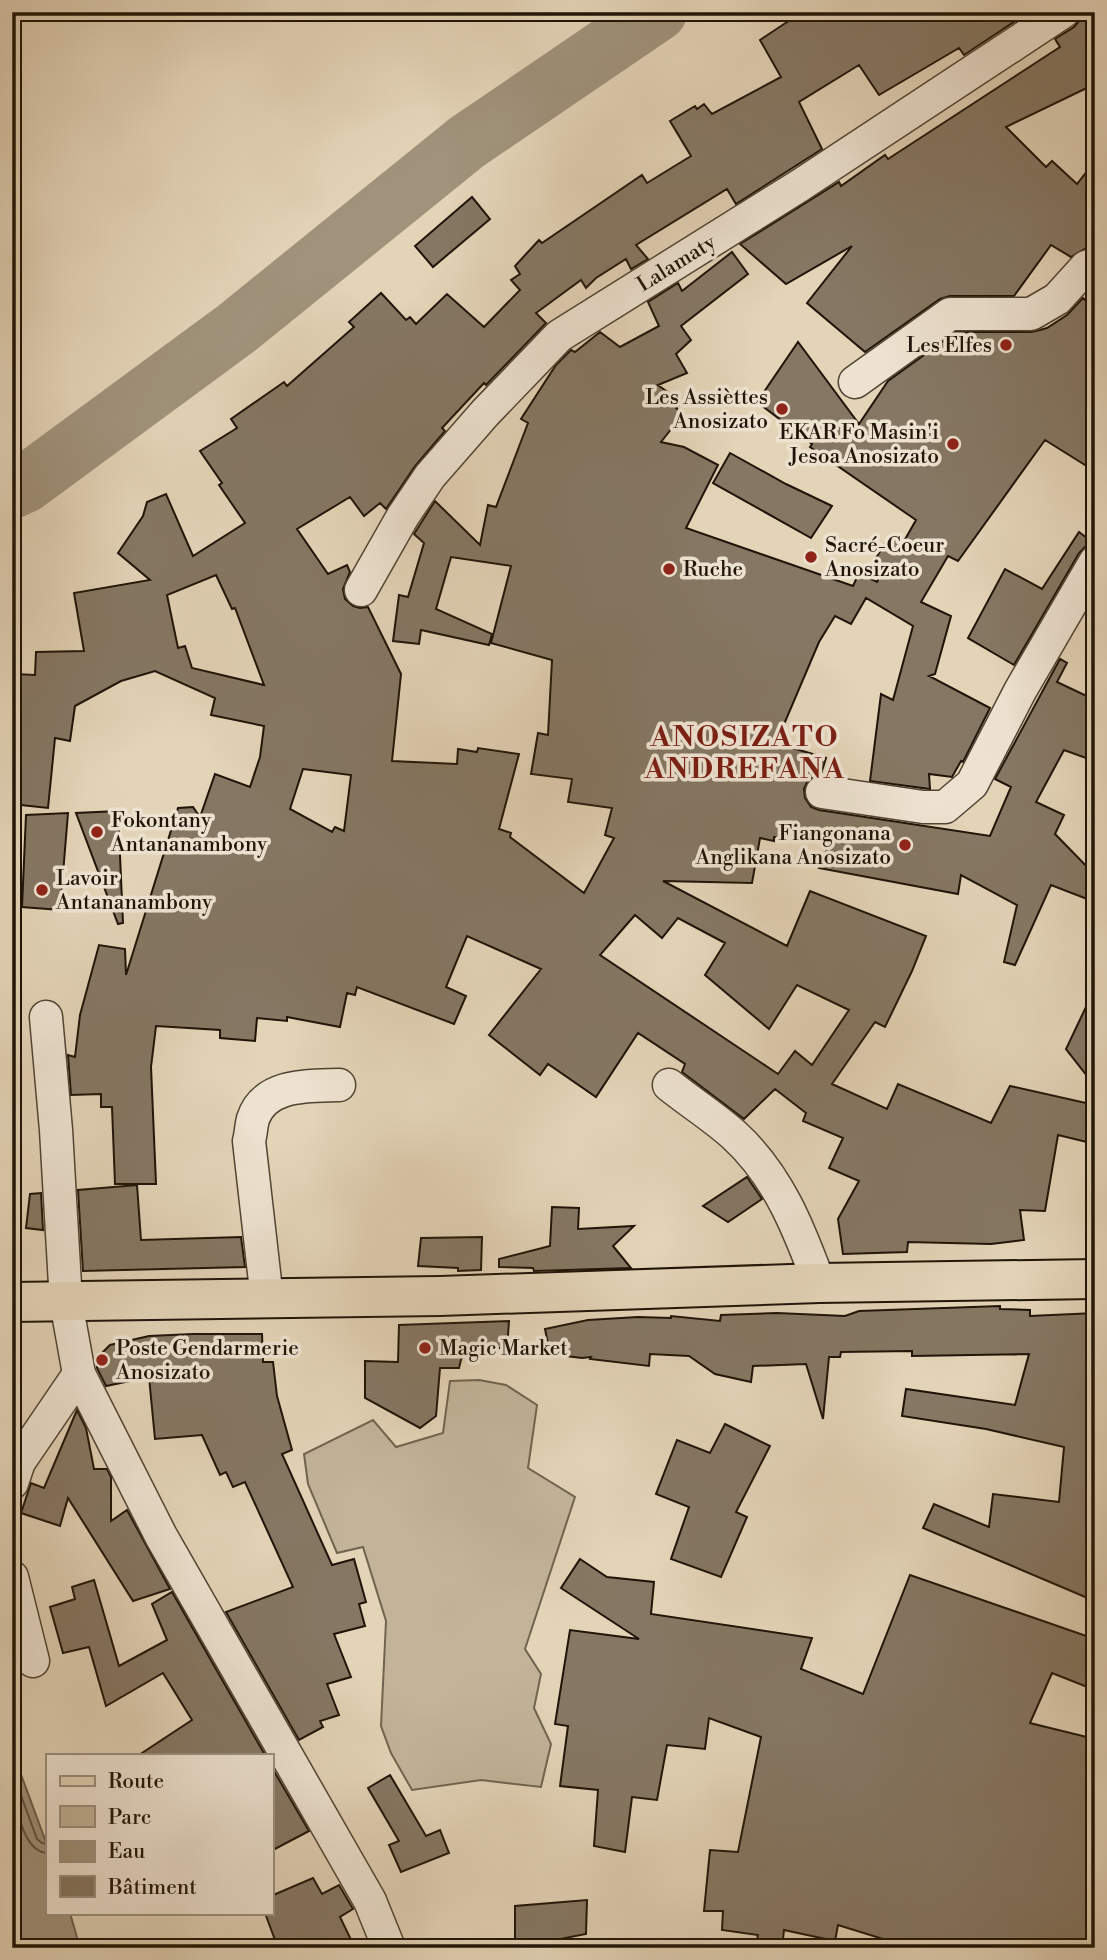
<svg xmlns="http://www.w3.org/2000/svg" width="1107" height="1960" viewBox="0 0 1107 1960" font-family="'Libre Bodoni',serif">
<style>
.green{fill:#c2b399;stroke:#706450;stroke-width:2}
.water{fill:#a0927b;stroke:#6c604d;stroke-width:2}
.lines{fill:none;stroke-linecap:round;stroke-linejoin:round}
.shore{stroke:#605341;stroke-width:2}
.river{stroke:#a0927b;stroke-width:58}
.building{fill:#857763;stroke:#1f1407;stroke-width:2;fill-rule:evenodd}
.minor-casing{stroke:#504433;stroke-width:35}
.major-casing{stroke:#1f1407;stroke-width:42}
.minor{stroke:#ede2d0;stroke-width:32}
.major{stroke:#e3d3b7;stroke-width:38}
.poi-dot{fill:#8f2418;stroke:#ede2d0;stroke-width:2.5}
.labels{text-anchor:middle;stroke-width:7;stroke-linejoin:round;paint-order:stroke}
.street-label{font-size:21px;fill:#1f1407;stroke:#ede2d0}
.poi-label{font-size:21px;fill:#1f1407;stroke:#ede2d0;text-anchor:start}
.district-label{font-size:28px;font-weight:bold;letter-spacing:2px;fill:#7a1f14;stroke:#ede2d0}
</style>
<rect width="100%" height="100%" fill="#e3d3b7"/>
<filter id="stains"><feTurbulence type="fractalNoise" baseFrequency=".00286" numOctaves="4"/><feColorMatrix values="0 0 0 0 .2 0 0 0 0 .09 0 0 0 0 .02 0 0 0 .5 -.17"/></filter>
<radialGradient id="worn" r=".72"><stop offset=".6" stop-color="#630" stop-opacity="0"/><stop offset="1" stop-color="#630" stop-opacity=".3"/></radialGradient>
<polygon class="green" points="479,1380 506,1385 537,1405 528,1468 575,1497 525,1649 541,1674 534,1708 551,1744 541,1787 481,1780 412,1790 391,1753 381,1726 386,1621 363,1547 337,1553 308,1484 304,1454 373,1420 396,1447 443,1433 450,1381"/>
<g class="water">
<polygon points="12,400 25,484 12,513"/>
<polygon points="12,1750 47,1845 47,1913 70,1913 80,1948 12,1948"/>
</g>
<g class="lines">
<g class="shore">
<polyline points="12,1771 37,1839 42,1843 47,1844"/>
<path d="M12 1796C19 1814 24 1851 47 1853"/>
</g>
<polyline class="river" points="12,490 25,484 237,328 467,142 658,12"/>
</g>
<g class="building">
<path d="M806 12H1029L964 55 959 48 879 95 859 65 799 102 822 149 736 204 727 189 636 245 648 259 631 269 626 259 596 278 586 288 581 280 536 313 546 323 486 385 484 383 442 428 445 431 415 466 386 509 380 503 364 516 350 497 297 529 328 574 347 565 350 572 343 589 345 599 353 606 360 608 368 607 401 674 392 761 457 764 458 749 477 752 478 748 519 754 499 829 511 833 510 837 584 893 614 838 605 835 612 808 568 802 572 779 531 774 538 733 548 735 552 660 491 643 511 566 451 557 436 609 492 634 489 645 421 630 419 644 393 641 399 595 408 597 424 543 414 534 435 501 480 545 488 505 496 507 528 423 521 419 556 365 571 350 575 352 600 332 620 347 659 326 648 302 678 283 682 291 732 252 748 274 681 326 691 340 676 354 687 373 658 385 681 402 676 408 683 414 661 442 684 447 718 465 686 528 853 586 859 573 877 582 880 576 869 570 889 536 903 543 916 520 810 447 812 444 757 402 798 342 859 424 888 381 956 332H1031L1040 330 1047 328 1067 315 1083 298 1095 310V452L1085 465 1045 440 958 561 948 556 921 602 951 616 935 674 929 676 990 708 963 762 961 761 952 777 929 774 930 789 870 781 881 694 893 700 913 626 866 598 851 624 835 616 819 642 776 743 826 758 821 774 808 780 804 789 805 798 811 807 819 810 990 836 1011 787 995 779 1060 659 1067 663 1057 682 1095 700V736L1086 758 1064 750 1036 802 1064 815 1055 834 1095 875V902L1051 885 1015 965 1004 962 1017 905 961 875 958 894 819 868 831 840 774 837V841L760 838 752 883 663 881 787 946 810 891 926 936 912 971 885 1027 875 1022 832 1084 887 1109 898 1084 991 1123 1010 1086 1095 1105V1144L1058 1135 1045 1211 1020 1210 1024 1240 991 1244 908 1242 907 1252 843 1254 838 1219 859 1181 829 1168 843 1138 803 1121 806 1113 775 1089 744 1119 682 1072 685 1064 638 1033 596 1097 548 1064 540 1075 489 1035 541 969 467 936 446 987 466 996 454 1024 357 987 355 995 347 993 340 1027 287 1017V1021L257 1018 255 1041 220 1038V1030L156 1026 151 1067 156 1184H115L112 1107H101V1094L71 1095 68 1055 75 1057 80 1015 99 945 125 949 126 975 178 808 193 807 200 817 215 774 250 787 260 757 264 726 211 715 215 698 155 671 121 681 75 706 70 741 55 738 48 808 12 804V742L21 704 13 703 15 674 35 675 36 652 84 651 74 593 150 580 118 553 143 516 147 502 166 494 193 556 245 523 219 485 222 483 200 451 237 428 231 419 284 382 287 386 354 327 349 322 381 293 406 320 410 317 416 324 447 294 484 327 520 290 511 280 520 274 515 266 539 240 542 243 642 175 647 183 691 156 670 121 695 106 697 109 704 104 712 114 781 77 760 40 787 22ZM216 575 232 609 235 608 264 685 192 668 185 646 178 648 167 595ZM303 769 351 775 344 831 335 827 332 832 290 809ZM635 915 662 938 678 918 725 943 705 975 769 1029 797 985 849 1010 812 1065 795 1051 778 1074 600 955Z"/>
<polygon points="1081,12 1095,12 1095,84 1006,127 1046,167 1052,161 1077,184 1095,161 1095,234 1088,247 1071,257 1051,245 1014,296 950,296 940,299 865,352 807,303 852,246 786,284 740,244 839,182 841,186 885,155 888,159 1060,47 1055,39 1074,27 1079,21"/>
<polygon points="472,197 490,219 433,267 415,246"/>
<polygon points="730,453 786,484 832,506 811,538 713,483"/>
<polygon points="1079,532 1095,544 1086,546 1079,553 1014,665 968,638 1005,569 1042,589"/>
<polygon points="118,811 123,923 118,924 76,813"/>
<polygon points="68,813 60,910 22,907 26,815"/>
<polygon points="1095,988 1095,1086 1066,1049"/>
<polygon points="747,1177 762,1199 728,1222 703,1206"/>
<polygon points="137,1185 141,1240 241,1237 245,1267 83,1271 78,1190"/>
<polygon points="41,1193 43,1230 26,1228 30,1194"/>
<polygon points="552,1207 579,1208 578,1229 634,1226 613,1246 631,1268 534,1271 533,1268 499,1267 499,1259 550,1246"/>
<polygon points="482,1237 481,1270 458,1271 458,1268 418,1266 421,1238"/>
<polygon points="1000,1306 1000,1309 1030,1310 1030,1316 1095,1313 1095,1347 1090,1346 1088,1394 1095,1395 1095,1573 1090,1599 923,1528 934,1504 989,1527 993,1494 1059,1502 1064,1447 986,1429 902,1416 906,1389 1015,1405 1029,1354 912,1356 912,1351 841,1352 840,1357 829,1357 823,1419 806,1364 753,1366 751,1382 715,1374 689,1356 650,1354 649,1366 590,1359 591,1357 582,1358 550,1354 545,1329 588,1320 638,1317 671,1318 671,1316 720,1321 721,1315 777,1313 845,1316 859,1311"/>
<polygon points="509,1321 507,1349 465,1344 459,1368 440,1368 436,1416 420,1428 365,1398 365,1361 398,1362 399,1325"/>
<polygon points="193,1334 262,1334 263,1362 273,1362 277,1396 292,1450 282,1454 332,1565 354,1559 366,1602 359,1604 365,1626 334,1634 351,1677 327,1684 339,1715 320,1721 323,1727 299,1740 226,1612 293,1587 245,1482 233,1487 226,1472 220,1475 202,1435 155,1439 149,1377 106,1386 97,1368 97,1358 110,1345 149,1336"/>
<polygon points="77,1410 86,1428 94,1469 107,1469 111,1477 111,1521 127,1510 170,1589 133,1601 68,1498 60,1526 21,1513 31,1483 44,1488"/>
<polygon points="725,1424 770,1446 736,1512 747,1517 721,1577 671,1559 689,1507 656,1494 677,1440 710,1453"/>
<polygon points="580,1559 607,1577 654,1582 651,1614 812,1638 801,1669 863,1694 910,1575 1095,1639 1095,1690 1052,1673 1030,1723 1095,1739 1095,1948 912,1948 838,1925 835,1941 784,1930 782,1948 756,1943 758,1935 722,1930 723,1911 704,1911 710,1850 738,1852 761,1737 709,1718 705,1749 667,1745 657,1800 632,1797 625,1852 594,1846 598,1790 560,1786 568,1726 555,1724 570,1630 639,1639 561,1588"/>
<polygon points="94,1580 119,1666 167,1640 152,1604 172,1592 265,1755 139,1755 192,1720 163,1673 106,1706 89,1647 63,1653 50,1607 75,1599 72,1587"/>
<polygon points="271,1766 309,1831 271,1851"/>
<polygon points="390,1775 426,1836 440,1830 449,1853 401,1872 389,1845 399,1841 368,1788"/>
<polygon points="313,1878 322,1894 339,1885 353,1909 340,1917 355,1948 278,1948 265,1913 271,1913 271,1896"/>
<polygon points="587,1900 586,1934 540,1943 540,1948 515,1948 515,1906"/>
</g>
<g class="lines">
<g class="minor-casing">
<g id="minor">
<polyline points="855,382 950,314 1031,314 1057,299 1086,267 1095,264"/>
<polyline points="361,590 403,516 430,476 485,413 559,336 799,186 1063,12"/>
<polyline points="822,792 923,807 945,807 972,784 1020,691 1095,562"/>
<polyline points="46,1017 56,1130 66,1302 79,1374 161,1536 370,1901 389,1948"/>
<path d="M669 1085C690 1102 714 1117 734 1135 778 1175 799 1229 819 1283"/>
<path d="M267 1299 249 1141C251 1134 251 1126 253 1119 265 1083 309 1086 339 1085"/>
<polyline points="12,1483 19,1462 79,1374"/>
<polyline points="12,1577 33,1661"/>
</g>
</g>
<g class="major-casing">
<polyline id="major" points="12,1302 440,1296 819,1283 1095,1279"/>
</g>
<use href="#minor" class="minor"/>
<use href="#major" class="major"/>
</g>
<g class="poi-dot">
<circle cx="1006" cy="345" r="7"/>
<circle cx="782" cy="409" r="7"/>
<circle cx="953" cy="444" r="7"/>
<circle cx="811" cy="557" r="7"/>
<circle cx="669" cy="569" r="7"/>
<circle cx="97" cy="832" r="7"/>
<circle cx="905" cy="845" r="7"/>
<circle cx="42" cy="890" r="7"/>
<circle cx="425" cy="1348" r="7"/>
<circle cx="102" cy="1360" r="7"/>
</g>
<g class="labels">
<g class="street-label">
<text transform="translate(676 263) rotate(-32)" y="7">Lalamaty</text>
</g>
<g class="poi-label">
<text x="992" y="352" text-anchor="end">Les Elfes</text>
<text x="768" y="404" text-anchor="end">Les Assièttes<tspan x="768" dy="24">Anosizato</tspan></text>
<text x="939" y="439" text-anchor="end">EKAR Fo Masin'i<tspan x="939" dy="24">Jesoa Anosizato</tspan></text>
<text x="825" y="552">Sacré-Coeur<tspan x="825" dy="24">Anosizato</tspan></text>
<text x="683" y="576">Ruche</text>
<text x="111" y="827">Fokontany<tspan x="111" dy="24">Antananambony</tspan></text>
<text x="891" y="840" text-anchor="end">Fiangonana<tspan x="891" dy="24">Anglikana Anosizato</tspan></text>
<text x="56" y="885">Lavoir<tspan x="56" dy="24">Antananambony</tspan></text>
<text x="116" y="1355">Poste Gendarmerie<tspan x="116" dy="24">Anosizato</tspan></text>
<text x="439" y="1355">Magic Market</text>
</g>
<g class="district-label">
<text x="745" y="746">ANOSIZATO<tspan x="745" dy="32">ANDREFANA</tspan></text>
</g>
</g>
<rect width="1107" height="1960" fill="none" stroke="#e3d3b7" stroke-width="42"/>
<rect x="14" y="14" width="1079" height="1932" fill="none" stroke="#1f1407" stroke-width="3.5"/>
<rect x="21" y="21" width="1065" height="1918" fill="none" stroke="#1f1407" stroke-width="2"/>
<rect x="46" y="1754" width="228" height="161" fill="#ede2d0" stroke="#9b9080" stroke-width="2"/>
<rect x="60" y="1776" width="35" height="10" fill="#e3d3b7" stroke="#9b9080" stroke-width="2"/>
<text x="108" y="1788" font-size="21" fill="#1f1407">Route</text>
<rect x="60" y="1806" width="35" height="21" fill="#c2b399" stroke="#9b9080" stroke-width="2"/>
<text x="108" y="1824" font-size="21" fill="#1f1407">Parc</text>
<rect x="60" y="1841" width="35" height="21" fill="#a0927b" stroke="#9b9080" stroke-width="2"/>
<text x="108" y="1858" font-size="21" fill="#1f1407">Eau</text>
<rect x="60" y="1876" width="35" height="21" fill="#857763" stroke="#9b9080" stroke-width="2"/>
<text x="108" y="1894" font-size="21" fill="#1f1407">Bâtiment</text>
<rect width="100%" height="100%" filter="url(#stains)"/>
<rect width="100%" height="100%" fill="url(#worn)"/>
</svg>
